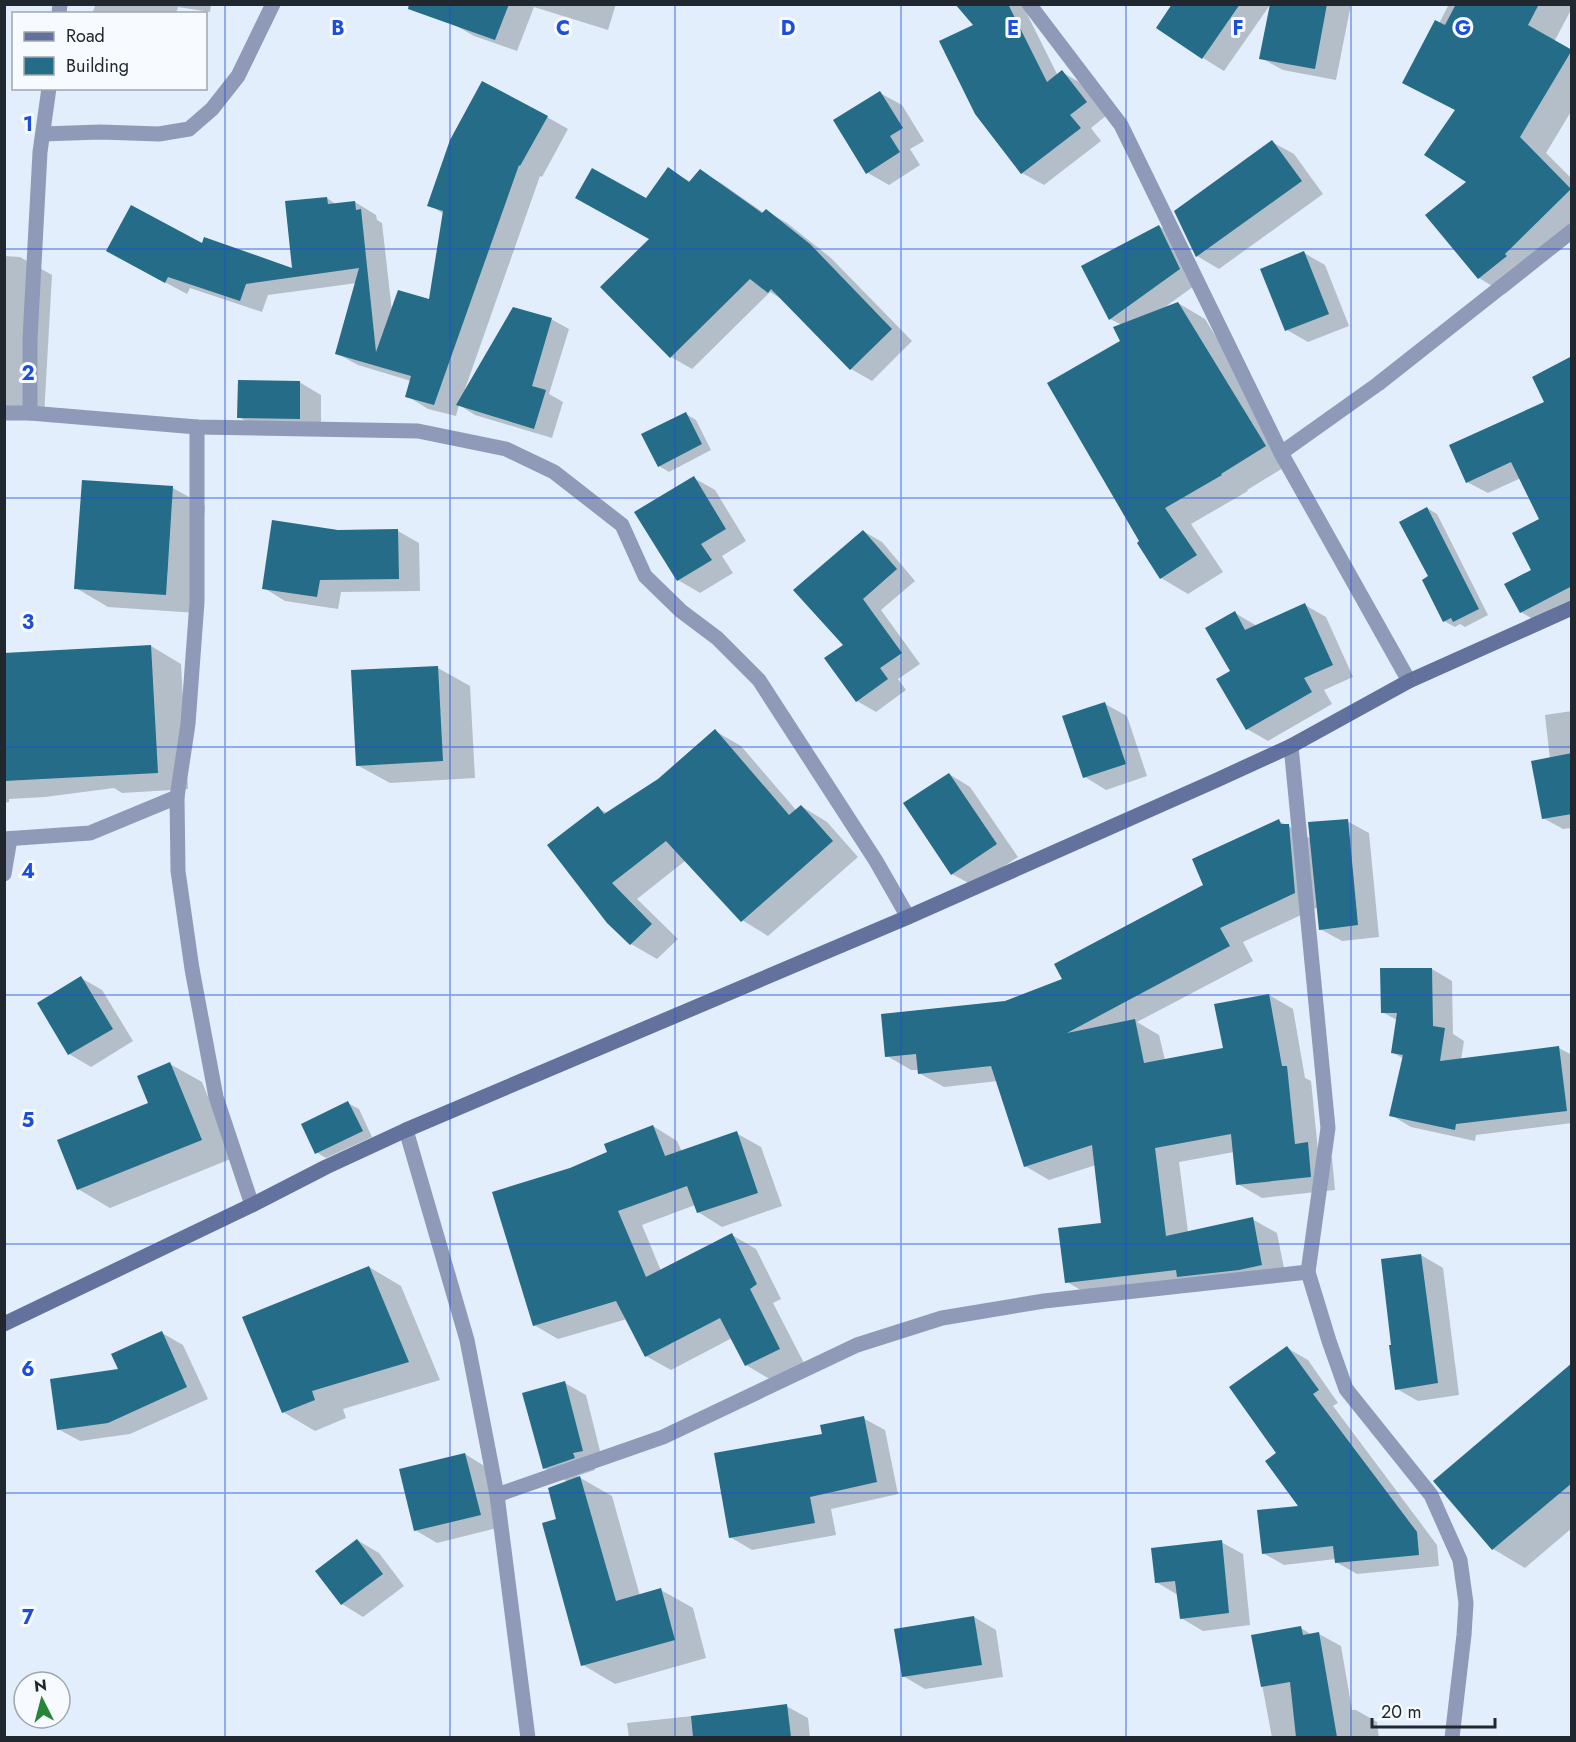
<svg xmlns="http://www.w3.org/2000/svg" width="1576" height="1742" viewBox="0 0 1576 1742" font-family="Jost,sans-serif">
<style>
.shadow{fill:#0003}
.building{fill:#246c88}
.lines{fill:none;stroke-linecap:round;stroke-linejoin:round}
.minor{stroke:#8f9ab8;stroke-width:15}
.secondary{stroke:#63729d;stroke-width:15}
.grid{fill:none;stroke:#1d4ed8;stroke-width:1.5;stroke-opacity:0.55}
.grid-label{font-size:20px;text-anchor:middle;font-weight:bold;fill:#1d4ed8;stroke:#f7fbff;stroke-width:6;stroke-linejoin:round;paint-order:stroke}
</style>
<rect width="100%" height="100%" fill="#e2eefb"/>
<g class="shadow">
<polygon points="91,4 211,4 210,12 178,7 176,14 92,14 95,6"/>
<polygon points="460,4 616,4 608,30 534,7 517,51 474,36 453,24"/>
<polygon points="957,4 1022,4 1058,76 1062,72 1084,85 1107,115 1091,128 1101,141 1044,185 1022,173 975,26"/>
<polygon points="1173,4 1268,4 1270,5 1224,71 1203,58 1158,27"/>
<polygon points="1271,4 1351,4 1336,80 1283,70 1261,58"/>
<polygon points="1449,4 1572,4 1572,8 1554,42 1572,52 1572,110 1546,153 1572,179 1572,230 1530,270 1532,272 1505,294 1479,278 1469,182 1456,110 1408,84"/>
<polygon points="880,93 902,105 924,141 910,149 920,165 889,185 868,173"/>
<polygon points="547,117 568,129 542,177 540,176 465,389 467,389 551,319 569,329 549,394 563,402 552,438 475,415 459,405 456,416 428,409 407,396 411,381 358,365 336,353 357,283 268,295 262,312 190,288 187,294 129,263 203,245 294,270 327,198 337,205 355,202 376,215 377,220 382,223 392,312 430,301 444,214 429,205"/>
<polygon points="1272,142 1294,154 1323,194 1219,269 1197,256 1176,212"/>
<polygon points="668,169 691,182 700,171 721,183 764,213 766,211 787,223 831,258 912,341 872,381 851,369 785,301 770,292 692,369 671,357 602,287 651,239 646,200"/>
<polygon points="1159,226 1180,239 1201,281 1165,307 1178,303 1205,319 1293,462 1247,490 1248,491 1191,524 1223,572 1188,594 1161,578 1141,541 1122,341 1122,325 1110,319"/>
<polygon points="1304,253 1325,265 1349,326 1308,342 1287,330"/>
<polygon points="4,256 20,257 52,275 44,417 4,415"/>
<polygon points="1572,358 1572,608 1541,624 1521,612 1533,570 1541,519 1521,478 1488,493 1467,482 1546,402"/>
<polygon points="299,382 321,395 321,430 260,430 239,417"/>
<polygon points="686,414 696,420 711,450 669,472 659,466"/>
<polygon points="694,478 715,490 746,541 722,556 733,573 700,593 678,580 637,512"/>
<polygon points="83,482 173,488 205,506 197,613 108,607 76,588"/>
<polygon points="1427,508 1437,514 1488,615 1465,627 1460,624 1455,627 1444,621 1431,577"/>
<polygon points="398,531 419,543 420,591 341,592 338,609 285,601 264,588 338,532"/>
<polygon points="863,531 882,542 915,581 881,610 920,664 898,679 906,690 876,712 857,701 845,645"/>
<polygon points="1305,605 1326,617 1353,677 1324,690 1332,704 1268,741 1247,729 1232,672 1235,613 1257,626"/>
<polygon points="151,646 181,664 188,789 122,793 114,788 45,797 9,799 9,802 4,803 4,654"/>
<polygon points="438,668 470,686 475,778 390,783 357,765"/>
<polygon points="1105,704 1127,716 1147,776 1106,790 1085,777"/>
<polygon points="1572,711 1572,828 1563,829 1543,818 1550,759 1545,715"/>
<polygon points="715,731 741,746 796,810 801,806 827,822 858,857 768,936 742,920 685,861 637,899 678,939 657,959 631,944 609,922 598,808 607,813 659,780"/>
<polygon points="949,774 970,787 1018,857 974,886 952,874"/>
<polygon points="1279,821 1311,839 1347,821 1369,833 1379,937 1342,941 1320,929 1318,908 1316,908 1243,942 1253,961 1137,1022 1159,1035 1165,1060 1225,1050 1269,995 1293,1009 1305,1078 1311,1081 1318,1150 1332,1158 1335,1190 1262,1198 1238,1184 1234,1152 1179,1162 1188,1232 1252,1219 1277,1233 1286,1278 1091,1296 1067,1282 1103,1224 1096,1165 1049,1180 1025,1166 998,1081 944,1087 919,1073 919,1070 911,1070 887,1056 1006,1002 1064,980 1205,886"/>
<polygon points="1432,969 1452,981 1453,1034 1464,1041 1461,1060 1559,1048 1572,1055 1572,1123 1476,1135 1475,1141 1411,1127 1391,1115 1404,1059 1392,1052 1397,1020 1382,1012"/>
<polygon points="81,978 102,990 133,1041 91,1067 69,1054 39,1003"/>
<polygon points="170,1064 202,1082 233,1158 110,1208 78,1189 150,1104"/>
<polygon points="348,1103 359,1109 372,1137 326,1158 316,1152"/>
<polygon points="653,1126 677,1141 682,1152 736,1133 761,1147 782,1206 722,1227 698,1212 695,1205 642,1225 661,1271 732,1235 756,1249 781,1299 773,1303 804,1363 771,1380 746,1365 732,1338 671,1370 646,1356 627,1319 558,1339 534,1325 570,1169 609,1153"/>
<polygon points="1421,1255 1443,1268 1459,1395 1418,1401 1397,1389 1393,1346"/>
<polygon points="369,1267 401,1286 440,1380 343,1409 346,1418 315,1431 283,1412"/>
<polygon points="162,1333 183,1345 208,1399 130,1434 80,1441 58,1429"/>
<polygon points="1287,1348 1308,1360 1338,1403 1333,1406 1437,1545 1439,1566 1357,1574 1336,1562 1336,1559 1284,1565 1263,1553 1301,1507 1278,1453"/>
<polygon points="1572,1365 1572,1528 1525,1568 1493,1549"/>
<polygon points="565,1383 586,1395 603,1463 594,1465 595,1470 577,1476 612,1496 640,1596 661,1590 693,1608 706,1658 615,1684 583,1665 558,1521 568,1482 544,1468"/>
<polygon points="863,1418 885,1430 898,1494 831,1509 836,1535 752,1550 730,1537 824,1435"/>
<polygon points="465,1454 486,1467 501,1527 437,1543 415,1530"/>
<polygon points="357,1540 379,1553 404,1586 363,1617 342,1604 317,1571"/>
<polygon points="1221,1542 1243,1554 1250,1625 1203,1631 1181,1618 1178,1595 1156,1582"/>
<polygon points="974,1617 996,1630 1003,1677 925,1689 903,1676"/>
<polygon points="1301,1628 1312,1635 1319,1634 1341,1646 1352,1710 1356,1710 1377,1722 1379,1738 1272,1738 1253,1636"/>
<polygon points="786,1706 808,1718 810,1738 629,1738 627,1723"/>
</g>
<g class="building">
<polygon points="409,4 509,4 495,40 408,9"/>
<polygon points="955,4 1008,4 1047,82 1062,70 1087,102 1070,115 1081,128 1021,174 975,114 939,41 973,25"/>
<polygon points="1172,4 1240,4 1202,59 1156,28"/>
<polygon points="1270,4 1327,4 1315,69 1259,59"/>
<polygon points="1456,4 1539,4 1528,25 1572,50 1520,137 1571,189 1505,254 1507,256 1478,279 1425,215 1466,182 1424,155 1455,110 1402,83 1435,20 1445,25"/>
<polygon points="482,81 548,116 520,166 519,165 434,405 405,397 411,376 335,354 359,268 246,284 240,301 168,277 165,283 106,251 131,205 202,243 204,237 292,268 285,201 327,197 328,204 355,201 356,210 361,209 376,352 398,290 429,299 443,211 427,206 450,140"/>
<polygon points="880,91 903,128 890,136 900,152 866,174 833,120"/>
<polygon points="1272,140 1302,181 1196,257 1174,211"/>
<polygon points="668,167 689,182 700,169 762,213 766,209 810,244 892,329 850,370 771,289 768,293 750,279 670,358 600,287 649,239 575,198 592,168 646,198"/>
<polygon points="1159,225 1180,269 1109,320 1081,266"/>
<polygon points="1304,251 1329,314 1285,331 1260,269"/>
<polygon points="1178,302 1266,446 1221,474 1222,475 1165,508 1197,555 1160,579 1137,543 1139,541 1047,383 1120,341 1113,327"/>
<polygon points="513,307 552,318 532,386 546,390 534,429 456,405"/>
<polygon points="1572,356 1572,586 1520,613 1504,584 1531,570 1512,533 1539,519 1511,462 1466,483 1449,445 1544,402 1532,377"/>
<polygon points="238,380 300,381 300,419 237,418"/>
<polygon points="686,412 702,444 658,467 641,434"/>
<polygon points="694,476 726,529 701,544 712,560 677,581 634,512"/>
<polygon points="82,480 173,486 166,595 74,589"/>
<polygon points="1427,507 1479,609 1453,622 1451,618 1443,622 1422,580 1428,576 1399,522"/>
<polygon points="272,520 338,530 398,529 399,579 320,580 317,597 262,589"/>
<polygon points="863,530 897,569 863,599 902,653 880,668 888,679 856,702 824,658 843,645 793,590"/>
<polygon points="1305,603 1333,665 1304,678 1312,692 1246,730 1216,679 1230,671 1205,628 1235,611 1245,630"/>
<polygon points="151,645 158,773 4,781 4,653"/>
<polygon points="438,666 443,761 356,766 351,670"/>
<polygon points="1105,702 1126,764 1083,778 1062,716"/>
<polygon points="715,729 789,815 801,805 833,841 741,922 666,841 612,883 652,924 630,945 607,923 547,845 598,806 604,814 658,779"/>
<polygon points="1572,753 1572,814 1542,819 1531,761"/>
<polygon points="949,773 997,844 951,875 903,803"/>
<polygon points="1279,819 1281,824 1289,824 1295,893 1220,928 1230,946 1067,1033 1135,1019 1144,1063 1223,1048 1214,1004 1269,994 1282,1066 1287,1066 1295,1144 1308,1142 1311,1177 1236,1185 1231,1134 1155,1148 1166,1236 1253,1217 1262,1265 1239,1270 1177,1277 1176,1270 1065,1283 1058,1228 1101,1223 1092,1145 1024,1167 991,1066 918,1074 916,1054 885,1057 881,1014 1005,1001 1062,979 1054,964 1203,885 1192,859"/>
<polygon points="1348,819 1358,925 1319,930 1308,822"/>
<polygon points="1380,968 1432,968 1433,1026 1445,1028 1440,1061 1559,1046 1567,1111 1456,1124 1455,1130 1389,1116 1403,1055 1391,1053 1397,1013 1381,1013"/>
<polygon points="81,976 113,1029 68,1055 37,1003"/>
<polygon points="170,1062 202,1140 77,1190 57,1140 148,1103 137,1076"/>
<polygon points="348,1101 363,1131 315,1154 301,1124"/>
<polygon points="653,1125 665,1156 737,1131 758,1193 697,1213 687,1186 618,1211 646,1277 732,1233 757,1284 750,1289 780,1349 745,1366 720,1318 645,1357 616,1301 533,1326 492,1192 570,1168 607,1152 604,1144"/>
<polygon points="1421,1254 1438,1383 1395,1390 1389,1345 1391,1345 1381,1259"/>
<polygon points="369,1266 409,1362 312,1391 315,1400 282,1413 242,1317"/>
<polygon points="162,1331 187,1387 108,1423 57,1430 50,1379 118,1369 111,1354"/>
<polygon points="1287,1346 1319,1390 1313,1394 1417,1532 1419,1555 1335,1563 1333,1546 1262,1554 1257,1510 1298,1506 1265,1461 1276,1453 1229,1387"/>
<polygon points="1572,1363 1572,1483 1492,1550 1433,1481"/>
<polygon points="565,1381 583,1451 573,1453 575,1458 543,1469 522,1393"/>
<polygon points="864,1416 877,1482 810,1497 815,1523 729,1538 714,1453 822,1434 820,1425"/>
<polygon points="465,1453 481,1515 414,1531 399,1469"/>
<polygon points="580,1476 616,1601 661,1588 675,1640 581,1666 542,1523 556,1519 548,1488"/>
<polygon points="357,1539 383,1574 341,1605 315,1571"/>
<polygon points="1222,1540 1229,1613 1180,1619 1175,1581 1155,1583 1151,1548"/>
<polygon points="974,1616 982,1665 902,1677 894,1629"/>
<polygon points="1301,1626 1303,1635 1319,1632 1337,1737 1296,1737 1290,1682 1261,1687 1251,1635"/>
<polygon points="787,1704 791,1737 693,1737 691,1716"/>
</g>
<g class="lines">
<g class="minor">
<polyline points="1029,4 1121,125 1281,453 1409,681"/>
<polyline points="59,14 60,4"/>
<polyline points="43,134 100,132 159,134 189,129 212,109 238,76 273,4"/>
<polyline points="4,413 30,413 197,427 418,431 506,449 554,472 622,525 645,576 681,611 717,638 759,680 876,861 908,917"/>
<polyline points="30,413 30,339 40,152 49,88"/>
<polyline points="197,427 197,602 188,724 177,797 178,871 192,969 216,1097 252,1205"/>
<polyline points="1281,453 1378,384 1572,231"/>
<polyline points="1291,746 1328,1128 1308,1272 1329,1341 1346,1389 1431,1495 1460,1560 1466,1603 1464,1635 1452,1738"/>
<polyline points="4,839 90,833 177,797"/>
<polyline points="4,874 10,839"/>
<polyline points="406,1130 467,1340 497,1495 528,1738"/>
<polyline points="497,1495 663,1437 857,1345 942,1318 1044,1301 1308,1272"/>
</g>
<polyline class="secondary" points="4,1324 252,1205 326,1167 406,1130 908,917 1217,780 1291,746 1409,681 1572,608"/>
</g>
<path class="grid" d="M225 4V1738M450 4V1738M675 4V1738M901 4V1738M1126 4V1738M1351 4V1738M4 249H1572M4 498H1572M4 747H1572M4 995H1572M4 1244H1572M4 1493H1572"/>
<g class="grid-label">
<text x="338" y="35">B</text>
<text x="563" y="35">C</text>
<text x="788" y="35">D</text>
<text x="1013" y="35">E</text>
<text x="1238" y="35">F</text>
<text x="1463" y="35">G</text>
<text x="28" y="131">1</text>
<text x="28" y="380">2</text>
<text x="28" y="629">3</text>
<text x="28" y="878">4</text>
<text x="28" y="1127">5</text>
<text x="28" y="1376">6</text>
<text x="28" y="1624">7</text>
</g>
<rect width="1576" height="1742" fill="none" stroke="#20272f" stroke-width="12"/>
<rect x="12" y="12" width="195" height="78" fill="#f7fbff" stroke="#a1a6ac" stroke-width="1.5"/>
<rect x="24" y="32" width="30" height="9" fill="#63729d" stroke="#a1a6ac" stroke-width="1.5"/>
<text x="66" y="42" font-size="18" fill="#20272f">Road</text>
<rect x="24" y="57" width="30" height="18" fill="#246c88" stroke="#a1a6ac" stroke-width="1.5"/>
<text x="66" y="72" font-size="18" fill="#20272f">Building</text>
<g transform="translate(42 1700) rotate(354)"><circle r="28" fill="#f7fbff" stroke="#a1a6ac" stroke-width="1.5"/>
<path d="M0-4.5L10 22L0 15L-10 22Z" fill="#278537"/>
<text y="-9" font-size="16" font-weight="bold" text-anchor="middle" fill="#20272f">N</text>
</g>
<path d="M1372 1718v9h123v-9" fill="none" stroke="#20272f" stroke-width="3"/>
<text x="1381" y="1718" font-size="18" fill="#20272f" stroke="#f7fbff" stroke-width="4.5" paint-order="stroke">20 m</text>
</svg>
